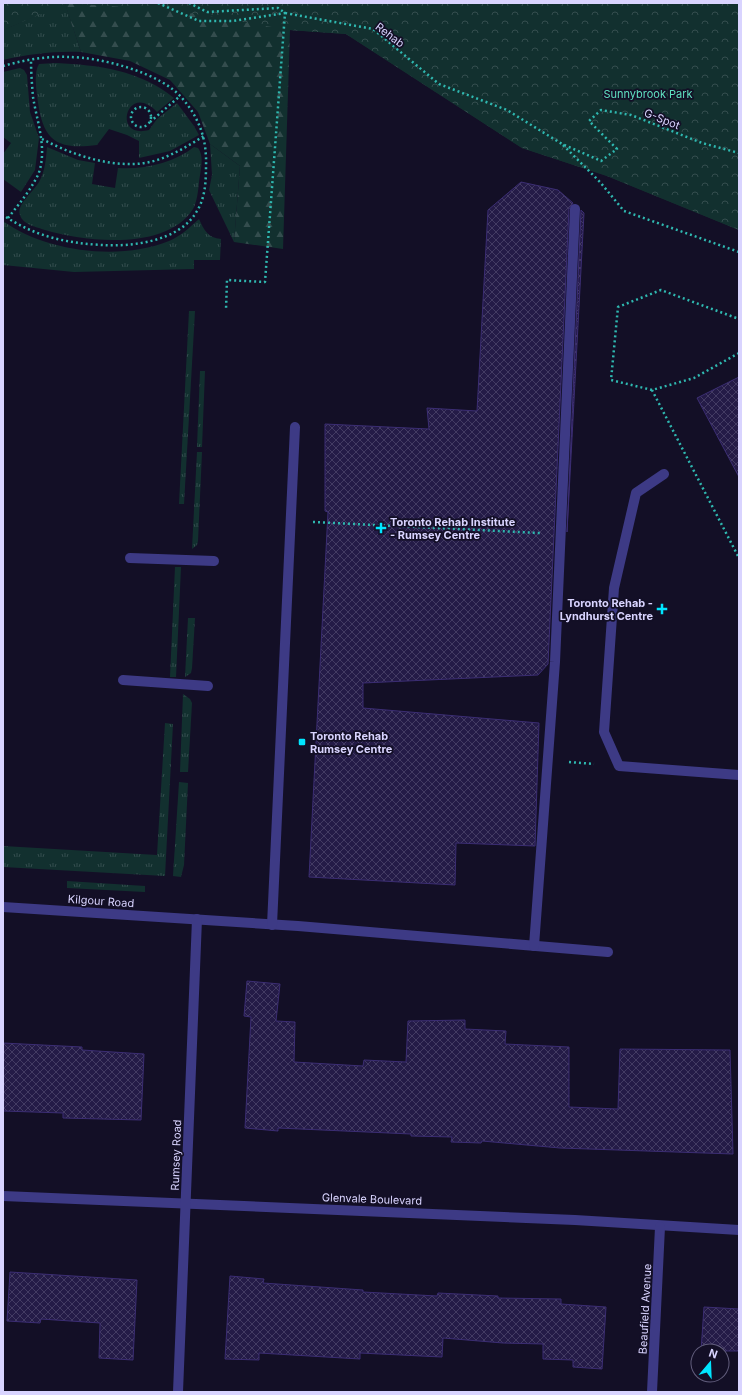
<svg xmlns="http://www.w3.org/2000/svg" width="742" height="1395" viewBox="0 0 742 1395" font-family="Inter,sans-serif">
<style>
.grass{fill:url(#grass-tufts)}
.forest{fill:url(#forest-firs)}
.park{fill:url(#park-crowns)}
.building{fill:url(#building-cross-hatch);stroke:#3b2d73}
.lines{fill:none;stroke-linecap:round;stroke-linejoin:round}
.path{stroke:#2fb8b0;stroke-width:2.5;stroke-dasharray:2 3;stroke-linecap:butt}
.minor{stroke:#3d3a85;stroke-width:10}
.poi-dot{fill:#00e5ff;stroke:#130f26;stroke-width:1.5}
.labels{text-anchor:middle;stroke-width:3.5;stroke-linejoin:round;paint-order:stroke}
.street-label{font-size:11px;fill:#d9d4ff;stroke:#130f26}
.park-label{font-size:11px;fill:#5fe0c0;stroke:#130f26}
.poi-label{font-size:11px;font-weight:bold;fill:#d9d4ff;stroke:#130f26;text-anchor:start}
</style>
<defs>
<pattern id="grass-tufts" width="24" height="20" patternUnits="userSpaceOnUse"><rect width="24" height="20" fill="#12302f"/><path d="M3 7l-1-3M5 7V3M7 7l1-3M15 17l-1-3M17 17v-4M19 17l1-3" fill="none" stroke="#344d4e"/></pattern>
<pattern id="forest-firs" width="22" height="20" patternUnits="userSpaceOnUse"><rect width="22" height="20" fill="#12302f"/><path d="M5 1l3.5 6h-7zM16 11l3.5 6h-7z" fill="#344d4e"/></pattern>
<pattern id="park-crowns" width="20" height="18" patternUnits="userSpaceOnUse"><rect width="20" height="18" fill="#12302f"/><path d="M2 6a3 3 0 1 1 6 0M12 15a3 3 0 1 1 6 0" fill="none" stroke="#344d4e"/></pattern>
<pattern id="building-cross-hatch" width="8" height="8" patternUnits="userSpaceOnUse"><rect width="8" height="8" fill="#241b47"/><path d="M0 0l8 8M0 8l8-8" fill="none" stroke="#433b63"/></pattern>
</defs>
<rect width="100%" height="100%" fill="#130f26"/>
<g class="grass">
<path d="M65 3 81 52C53 51 30 54 3 60V30Z"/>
<path d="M56 63C98 65 140 70 174 98L157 112C127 80 111 140 149 130L157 119 177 103 194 126 199 135 170 151 139 158V141L127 135 109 129 97 145C52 151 42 137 37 95 36 87 34 72 39 64Z"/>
<polygon points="20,68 24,70 27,75 30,112 39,138 35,170 21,192 3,179 3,154 11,143 3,137 3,72"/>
<polygon points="210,144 240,166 234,242 209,190 212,175"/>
<path d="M47 147 78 160 95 163 92 184 115 188 118 168C143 170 174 163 194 147L198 148C205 157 200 172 199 183 198 191 197 202 193 209 167 251 85 242 45 230 37 227 23 225 20 215 16 205 34 191 39 182 45 172 46 159 47 147Z"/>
<path d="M199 219C204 230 208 238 221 239L220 260H194V269L74 272 3 265V221C46 252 120 261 169 241 181 236 190 227 199 219Z"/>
<polygon points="189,311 195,311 184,504 179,504"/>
<polygon points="200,371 205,371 202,447 197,447"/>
<polygon points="197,452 202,452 198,541 197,545 192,549"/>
<polygon points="175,567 181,567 176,677 170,677"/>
<polygon points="188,618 195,618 192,668 191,673 185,677"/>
<polygon points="183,694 190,699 192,703 188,772 180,772"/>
<polygon points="165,723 173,724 165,876 3,867 3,846 157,855"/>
<polygon points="179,782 188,783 184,865 181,877 173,876"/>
<polygon points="67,881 145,886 145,892 67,888"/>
</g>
<polygon class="forest" points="3,3 739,3 739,230 607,176 522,148 346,34 290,30 283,249 234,242 240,166 210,144 198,112 170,80 130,61 81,52 65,4 3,30"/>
<polygon class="park" points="3,3 739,3 739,230 607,176 522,148 346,34 289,30 178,11 66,3 3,30"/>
<g class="building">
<polygon points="521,182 558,190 573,203 569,209 548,664 538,675 363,683 363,708 539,723 535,846 456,843 455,885 309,877 328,512 325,511 325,424 429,429 427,408 477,411 488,210"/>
<polygon points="581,210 584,213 567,532"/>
<polygon points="739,377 739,477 697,398"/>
<polygon points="247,981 280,984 276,1021 295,1022 294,1062 363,1066 364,1060 406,1062 408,1021 465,1020 465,1029 506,1031 505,1044 569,1047 569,1107 618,1109 620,1049 730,1050 733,1154 560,1148 482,1141 481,1143 451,1142 452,1137 411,1136 411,1134 278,1128 278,1131 245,1128 251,1017 244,1016"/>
<polygon points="3,1043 82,1047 82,1050 144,1054 141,1120 63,1118 63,1113 3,1111"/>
<polygon points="10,1272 137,1280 133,1360 99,1358 100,1323 41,1319 40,1323 7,1321"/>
<polygon points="230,1276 264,1279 263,1283 363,1290 363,1292 437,1296 438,1293 498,1296 498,1298 561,1299 561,1304 606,1307 602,1369 573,1367 573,1360 543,1359 543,1344 503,1343 443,1338 442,1357 360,1353 360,1359 259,1353 259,1360 225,1359"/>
<polygon points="704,1307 739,1309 739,1351 701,1351"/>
</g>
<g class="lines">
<g class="path">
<polyline points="158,3 199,21 233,21 285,13 265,282 227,280 226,310"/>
<polyline points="189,3 207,12 278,8 285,13 373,29 439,84 507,110 562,144 601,161 617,149 589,121 601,110 631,115 702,143 739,153"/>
<path d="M3 66C24 60 46 56 68 57 101 57 161 73 182 98 200 119 207 140 206 167 206 182 205 198 197 211 180 241 133 247 102 245 65 243 34 236 3 215"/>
<circle cx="141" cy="117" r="10"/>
<polyline points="150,122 180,96"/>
<path d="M42 139C69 153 102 165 133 164 159 164 183 149 204 136"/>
<polyline points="563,145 600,182 624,211 739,252"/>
<path d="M8 218C19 204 30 191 38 175 48 150 37 122 33 97 32 85 31 72 31 60"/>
<polyline points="739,353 694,378 652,390 739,558"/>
<polyline points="652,390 611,380 618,307 661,290 739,319"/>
<polyline points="313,522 540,533"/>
<polyline points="569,762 594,764"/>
</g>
<g class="minor">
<polyline points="664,474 636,493 614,588 604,732 619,766 739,775"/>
<polyline points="130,558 214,561"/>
<polyline points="123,680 208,686"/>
<polyline points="3,907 298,926 608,952"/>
<polyline points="272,925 295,427"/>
<polyline points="534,946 555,662 575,209"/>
<polyline points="3,1196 575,1220 739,1230"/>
<polyline points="178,1392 197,919"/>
<polyline points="652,1392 660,1227"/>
</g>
</g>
<g class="poi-dot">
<path d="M379 522h4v4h4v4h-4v4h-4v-4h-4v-4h4z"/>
<path d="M660 603h4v4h4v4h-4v4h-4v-4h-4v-4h4z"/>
<rect x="298" y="738" width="8" height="8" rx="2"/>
</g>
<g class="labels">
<g class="street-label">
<text transform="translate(390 35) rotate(37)" y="4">Rehab</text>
<text transform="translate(662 119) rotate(22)" y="4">G-Spot</text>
<text transform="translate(101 901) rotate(4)" y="4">Kilgour Road</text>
<text transform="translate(176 1155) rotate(-88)" y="4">Rumsey Road</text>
<text transform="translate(372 1199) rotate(2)" y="4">Glenvale Boulevard</text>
<text transform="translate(645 1309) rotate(-87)" y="4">Beaufield Avenue</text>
</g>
<g class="park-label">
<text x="648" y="98">Sunnybrook Park</text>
</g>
<g class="poi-label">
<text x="390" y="526">Toronto Rehab Institute<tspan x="390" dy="13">- Rumsey Centre</tspan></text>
<text x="653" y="607" text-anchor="end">Toronto Rehab -<tspan x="653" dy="13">Lyndhurst Centre</tspan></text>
<text x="310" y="740">Toronto Rehab<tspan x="310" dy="13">Rumsey Centre</tspan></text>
</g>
</g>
<rect width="742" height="1395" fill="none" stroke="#d9d4ff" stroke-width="8"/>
<g transform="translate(710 1363) rotate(19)"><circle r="19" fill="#130f26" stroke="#625e7d"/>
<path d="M0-3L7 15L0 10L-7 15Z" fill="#00e5ff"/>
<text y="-6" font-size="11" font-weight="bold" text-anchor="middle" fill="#d9d4ff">N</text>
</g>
</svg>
